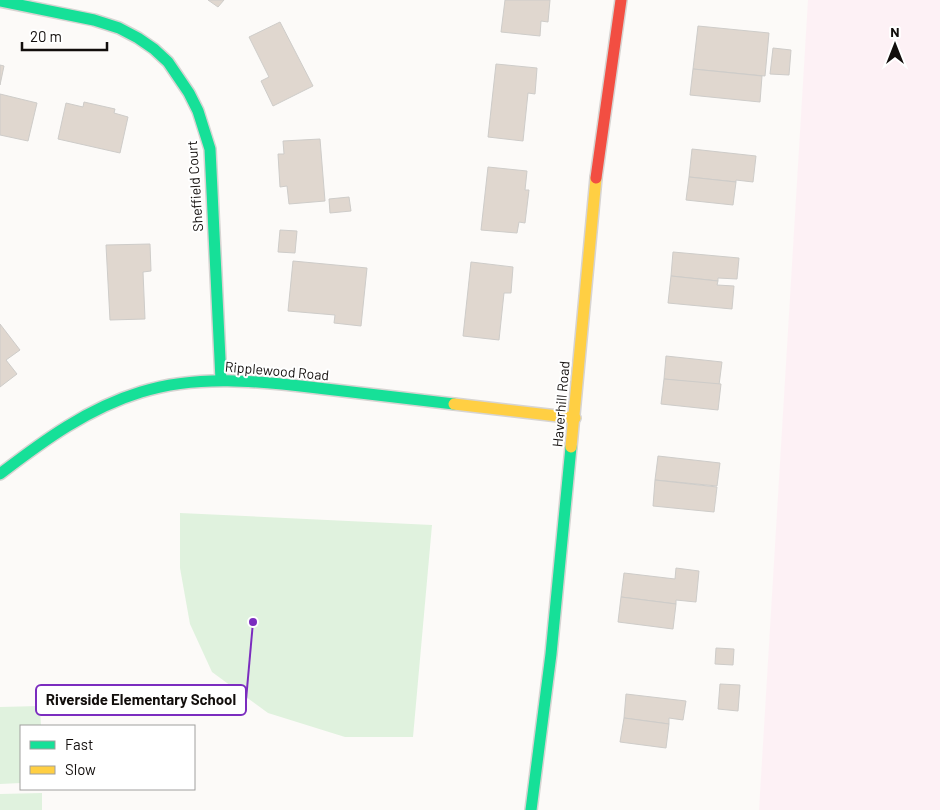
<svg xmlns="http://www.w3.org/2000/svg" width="940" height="810" viewBox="0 0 940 810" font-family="Barlow,sans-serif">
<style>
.industrial{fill:#fdf1f5}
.green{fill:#e0f2de}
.building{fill:#e0d7cf;stroke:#ceccc9}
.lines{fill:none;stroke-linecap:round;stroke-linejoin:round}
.fast-casing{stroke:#d7d4d2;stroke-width:14}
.slow-casing{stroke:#d7d4d2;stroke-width:14}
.jam-casing{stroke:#d7d4d2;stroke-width:14}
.fast{stroke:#16e098;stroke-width:11}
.slow{stroke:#ffcf43;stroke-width:11}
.jam{stroke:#f24e42;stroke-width:11}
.labels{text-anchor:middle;stroke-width:4;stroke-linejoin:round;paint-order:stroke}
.street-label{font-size:14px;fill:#120e0c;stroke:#fff}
.leader{fill:none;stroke:#7b2cbf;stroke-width:2}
.callout-dot{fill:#7b2cbf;stroke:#fff;stroke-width:2}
.callout{fill:#fff;stroke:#7b2cbf;stroke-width:2}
.callout-label{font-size:15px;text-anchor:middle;font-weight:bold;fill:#120e0c}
</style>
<rect width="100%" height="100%" fill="#fcfaf8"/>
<polygon class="industrial" points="808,0 940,0 940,810 759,810"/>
<g class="green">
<polygon points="180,513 432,525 413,737 345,737 268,713 212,672 190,624 180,568"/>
<polygon points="40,706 41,726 21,726 21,783 0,784 0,707"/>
<polygon points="42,793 42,810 0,810 0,794"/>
</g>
<g class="building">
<polygon points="208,0 224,0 218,7"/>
<polygon points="505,0 550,0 548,22 541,21 540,36 501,32"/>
<polygon points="280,22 313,86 273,106 261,81 269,77 249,37"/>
<polygon points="698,26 769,33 765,76 693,69"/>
<polygon points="773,48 791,50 789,75 770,74"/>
<polygon points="496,64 537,68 535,94 528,93 523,141 488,137"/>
<polygon points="0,65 4,66 0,85"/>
<polygon points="693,69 762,76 760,102 690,95"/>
<polygon points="0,94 37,103 28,141 0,135"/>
<polygon points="84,102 115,109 114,113 128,117 120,153 58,139 66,103 83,107"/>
<polygon points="320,139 325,201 289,204 287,186 280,187 278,154 284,154 283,141"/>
<polygon points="692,149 756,156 753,182 736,180 736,182 689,177"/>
<polygon points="488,167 527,171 525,190 529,190 525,223 519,222 517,233 481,230"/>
<polygon points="689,177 736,182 733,205 686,200"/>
<polygon points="349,197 351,211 330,213 329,199"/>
<polygon points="280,230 297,231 295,253 278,252"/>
<polygon points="150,244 151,271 143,272 145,319 110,320 106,245"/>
<polygon points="673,252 739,258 737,279 718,278 718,281 671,276"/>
<polygon points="293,261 367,268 361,326 334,323 335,315 288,311"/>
<polygon points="471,262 513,267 511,293 504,293 499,340 463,336"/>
<polygon points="671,276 718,281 717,285 734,286 732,309 668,303"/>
<polygon points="0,324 20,350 6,360 17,374 0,387"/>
<polygon points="666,356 722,362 719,385 664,379"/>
<polygon points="664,379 721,384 718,410 661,404"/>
<polygon points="658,456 720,463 717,486 655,480"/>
<polygon points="655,480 717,487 714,512 653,506"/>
<polygon points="676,568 699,571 696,602 676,600 676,604 621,597 624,573 675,579"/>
<polygon points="621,597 676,604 673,629 618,622"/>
<polygon points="716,648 734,649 733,665 715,664"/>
<polygon points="720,684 740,685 738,711 718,709"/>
<polygon points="626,694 686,701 683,720 669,718 669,724 624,718"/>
<polygon points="624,718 669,724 666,748 620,742"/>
</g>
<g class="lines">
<g class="fast-casing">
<g id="fast">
<polyline points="0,1 94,20 119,28 138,38 154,49 168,62 189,93 198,111 210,149 221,380"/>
<path d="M0 474C43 441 88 408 141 392 201 373 265 382 326 389 369 394 412 399 454 404"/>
<polyline points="531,810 551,654 571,447"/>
</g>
</g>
<g class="slow-casing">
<g id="slow">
<polyline points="454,404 575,418"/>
<polyline points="571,447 596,178"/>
</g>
</g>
<g class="jam-casing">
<polyline id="jam" points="596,178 621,0"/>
</g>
<use href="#fast" class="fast"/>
<use href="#slow" class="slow"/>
<use href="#jam" class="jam"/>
</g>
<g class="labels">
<g class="street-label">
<text transform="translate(195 186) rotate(-94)" y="5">Sheffield Court</text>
<text transform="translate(277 371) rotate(5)" y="5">Ripplewood Road</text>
<text transform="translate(561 404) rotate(-85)" y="5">Haverhill Road</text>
</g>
</g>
<path class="leader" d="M253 622L246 700"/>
<circle class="callout-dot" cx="253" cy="622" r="5"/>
<rect class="callout" x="36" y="685" width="210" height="30" rx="5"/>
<g class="callout-label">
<text x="141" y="705">Riverside Elementary School</text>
</g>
<rect x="20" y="725" width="175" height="65" fill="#ffffff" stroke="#a09f9e"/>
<rect x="30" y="741" width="25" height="8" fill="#16e098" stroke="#a09f9e"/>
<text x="65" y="750" font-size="15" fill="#120e0c">Fast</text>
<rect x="30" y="766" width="25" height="8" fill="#ffcf43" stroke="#a09f9e"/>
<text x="65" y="775" font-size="15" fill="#120e0c">Slow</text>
<g transform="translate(895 45)" stroke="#ffffff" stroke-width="4" paint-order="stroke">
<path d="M0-4L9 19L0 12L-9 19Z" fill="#120e0c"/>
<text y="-8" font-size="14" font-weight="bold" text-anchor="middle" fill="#120e0c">N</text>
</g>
<path d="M22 42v8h85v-8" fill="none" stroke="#120e0c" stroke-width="2.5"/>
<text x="30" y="42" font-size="15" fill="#120e0c" stroke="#ffffff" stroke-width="4" paint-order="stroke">20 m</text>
</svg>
